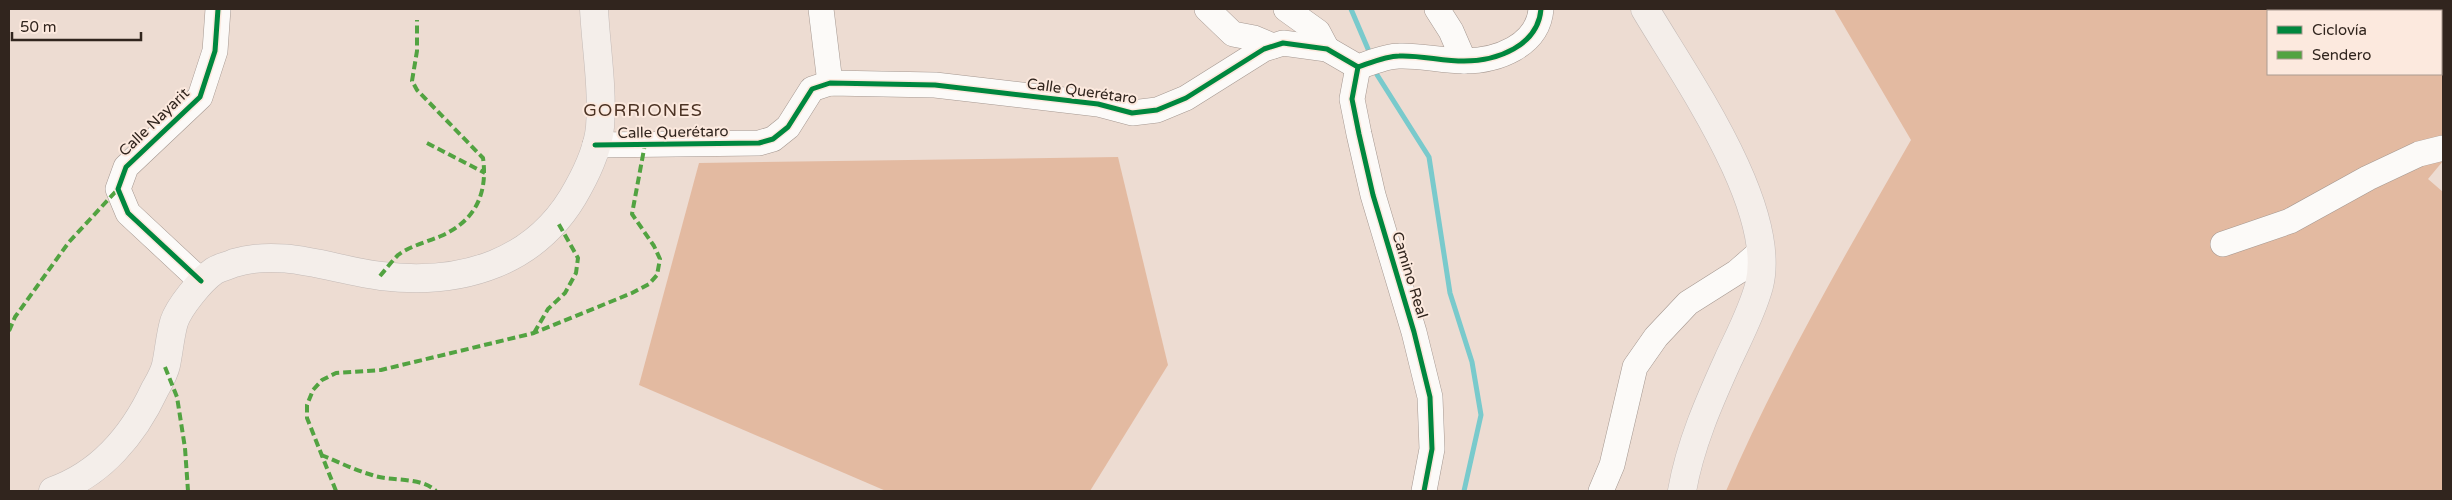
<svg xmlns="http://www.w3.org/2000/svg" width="2452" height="500" viewBox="0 0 2452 500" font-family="'Varela Round',sans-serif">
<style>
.green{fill:#e3baa1;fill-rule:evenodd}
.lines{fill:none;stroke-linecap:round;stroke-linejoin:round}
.stream{stroke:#79cacc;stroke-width:5}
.minor-casing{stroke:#a59891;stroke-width:26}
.major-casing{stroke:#c4bab6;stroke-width:29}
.minor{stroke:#fcfaf8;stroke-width:25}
.major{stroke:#f4eeea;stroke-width:28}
.quiet{stroke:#52a341;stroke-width:4;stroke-dasharray:8 4;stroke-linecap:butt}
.cycleway-casing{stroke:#fce9de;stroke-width:8}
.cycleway{stroke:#00873e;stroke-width:5}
.labels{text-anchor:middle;stroke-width:4;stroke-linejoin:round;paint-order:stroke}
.street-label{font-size:15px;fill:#31251e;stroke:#fce9de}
.quarter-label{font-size:18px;letter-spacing:1px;fill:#4c3324;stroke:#fce9de}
</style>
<rect width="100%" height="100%" fill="#eddcd2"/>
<g class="green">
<path d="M1834 9H2443V161L2428 179 2443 192V491H1726C1778 370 1845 255 1911 140ZM2268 11H2441V74H2268Z"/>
<polygon points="1118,157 1168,365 1090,491 886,491 639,385 699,163"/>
</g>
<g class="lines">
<g class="stream">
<polyline points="1351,9 1371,56"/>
<polyline points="1374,70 1429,157 1450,293 1472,362 1481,415 1464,491"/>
</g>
<g class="minor-casing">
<g id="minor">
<polyline points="821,9 830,83"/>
<polyline points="1207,9 1233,34 1254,38 1273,46"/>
<polyline points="1286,9 1318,32 1327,49"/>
<polyline points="1437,9 1451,31 1464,61"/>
<polyline points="1358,67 1352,99 1359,134 1373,195 1414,332 1430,397 1432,449 1424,491"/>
<path d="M595 145 759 143 773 139 788 127 812 89 830 83 935 85 1098 104 1132 113 1157 110 1186 98 1264 49 1283 43 1327 49 1358 67C1370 63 1386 56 1399 56 1420 55 1442 61 1464 61 1497 61 1538 46 1541 9"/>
<polyline points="2223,244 2290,221 2368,178 2419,154 2443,148"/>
<polyline points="201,281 128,213 118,189 126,167 200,97 215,51 218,9"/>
<polyline points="1601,491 1612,465 1635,367 1656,337 1688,303 1737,272 1761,251"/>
</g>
</g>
<g class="major-casing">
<g id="major">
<path d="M1645 9C1684 75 1779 208 1759 286 1752 312 1739 336 1728 360 1709 402 1690 445 1682 491"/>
<path d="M53 491C101 474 134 434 155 389 159 382 164 374 166 365 169 351 170 336 174 322 179 307 201 280 214 271 220 267 228 266 234 263 284 248 332 270 381 276 462 286 538 263 578 188 588 170 598 148 600 127 603 87 596 48 594 9"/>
</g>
</g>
<use href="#minor" class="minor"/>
<use href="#major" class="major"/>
<g class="quiet">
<polyline points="427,143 485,173"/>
<path d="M380 276C386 269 392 261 398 255 410 246 427 242 441 236 475 221 488 194 483 158L417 90 412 81 417 51V20"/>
<polyline points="9,331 15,317 69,242 118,189"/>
<polyline points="534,333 548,309 565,293 576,273 578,258 557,221"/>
<polyline points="165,367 177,397 185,448 188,491"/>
<path d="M321 455C337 461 354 470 372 475 391 482 420 476 436 491"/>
<polyline points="336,491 307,418 307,405 313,390 322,380 336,373 381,370 534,333 632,293 649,284 657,275 660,259 654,246 632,214 645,144"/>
</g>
<g class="cycleway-casing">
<g id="cycleway">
<polyline points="1358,67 1352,99 1359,134 1373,195 1414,332 1430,397 1432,449 1424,491"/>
<path d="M595 145 759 143 773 139 788 127 812 89 830 83 935 85 1098 104 1132 113 1157 110 1186 98 1264 49 1283 43 1327 49 1358 67C1370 63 1386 56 1399 56 1420 55 1442 61 1464 61 1497 61 1538 46 1541 9"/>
<polyline points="201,281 128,213 118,189 126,167 200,97 215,51 218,9"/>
</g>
</g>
<use href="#cycleway" class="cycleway"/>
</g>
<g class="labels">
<g class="street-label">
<text transform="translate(1082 91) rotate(8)" y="5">Calle Querétaro</text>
<text transform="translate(154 122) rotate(-44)" y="5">Calle Nayarit</text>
<text transform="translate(673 132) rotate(-1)" y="5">Calle Querétaro</text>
<text transform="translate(1410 275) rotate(73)" y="5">Camino Real</text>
</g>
<g class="quarter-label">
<text x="643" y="116">GORRIONES</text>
</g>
</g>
<rect width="2452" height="500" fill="none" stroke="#31251e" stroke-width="20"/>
<rect x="2267" y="10" width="175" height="65" fill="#fce9de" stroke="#ab9b91"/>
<rect x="2277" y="26" width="25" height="8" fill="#00873e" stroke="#ab9b91"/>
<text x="2312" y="35" font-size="15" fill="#31251e">Ciclovía</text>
<rect x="2277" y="51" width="25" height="8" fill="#52a341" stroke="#ab9b91"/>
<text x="2312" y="60" font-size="15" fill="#31251e">Sendero</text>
<path d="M12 32v8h129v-8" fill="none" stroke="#31251e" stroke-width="2.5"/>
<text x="20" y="32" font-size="15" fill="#31251e" stroke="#fce9de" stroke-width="4" paint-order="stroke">50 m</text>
</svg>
